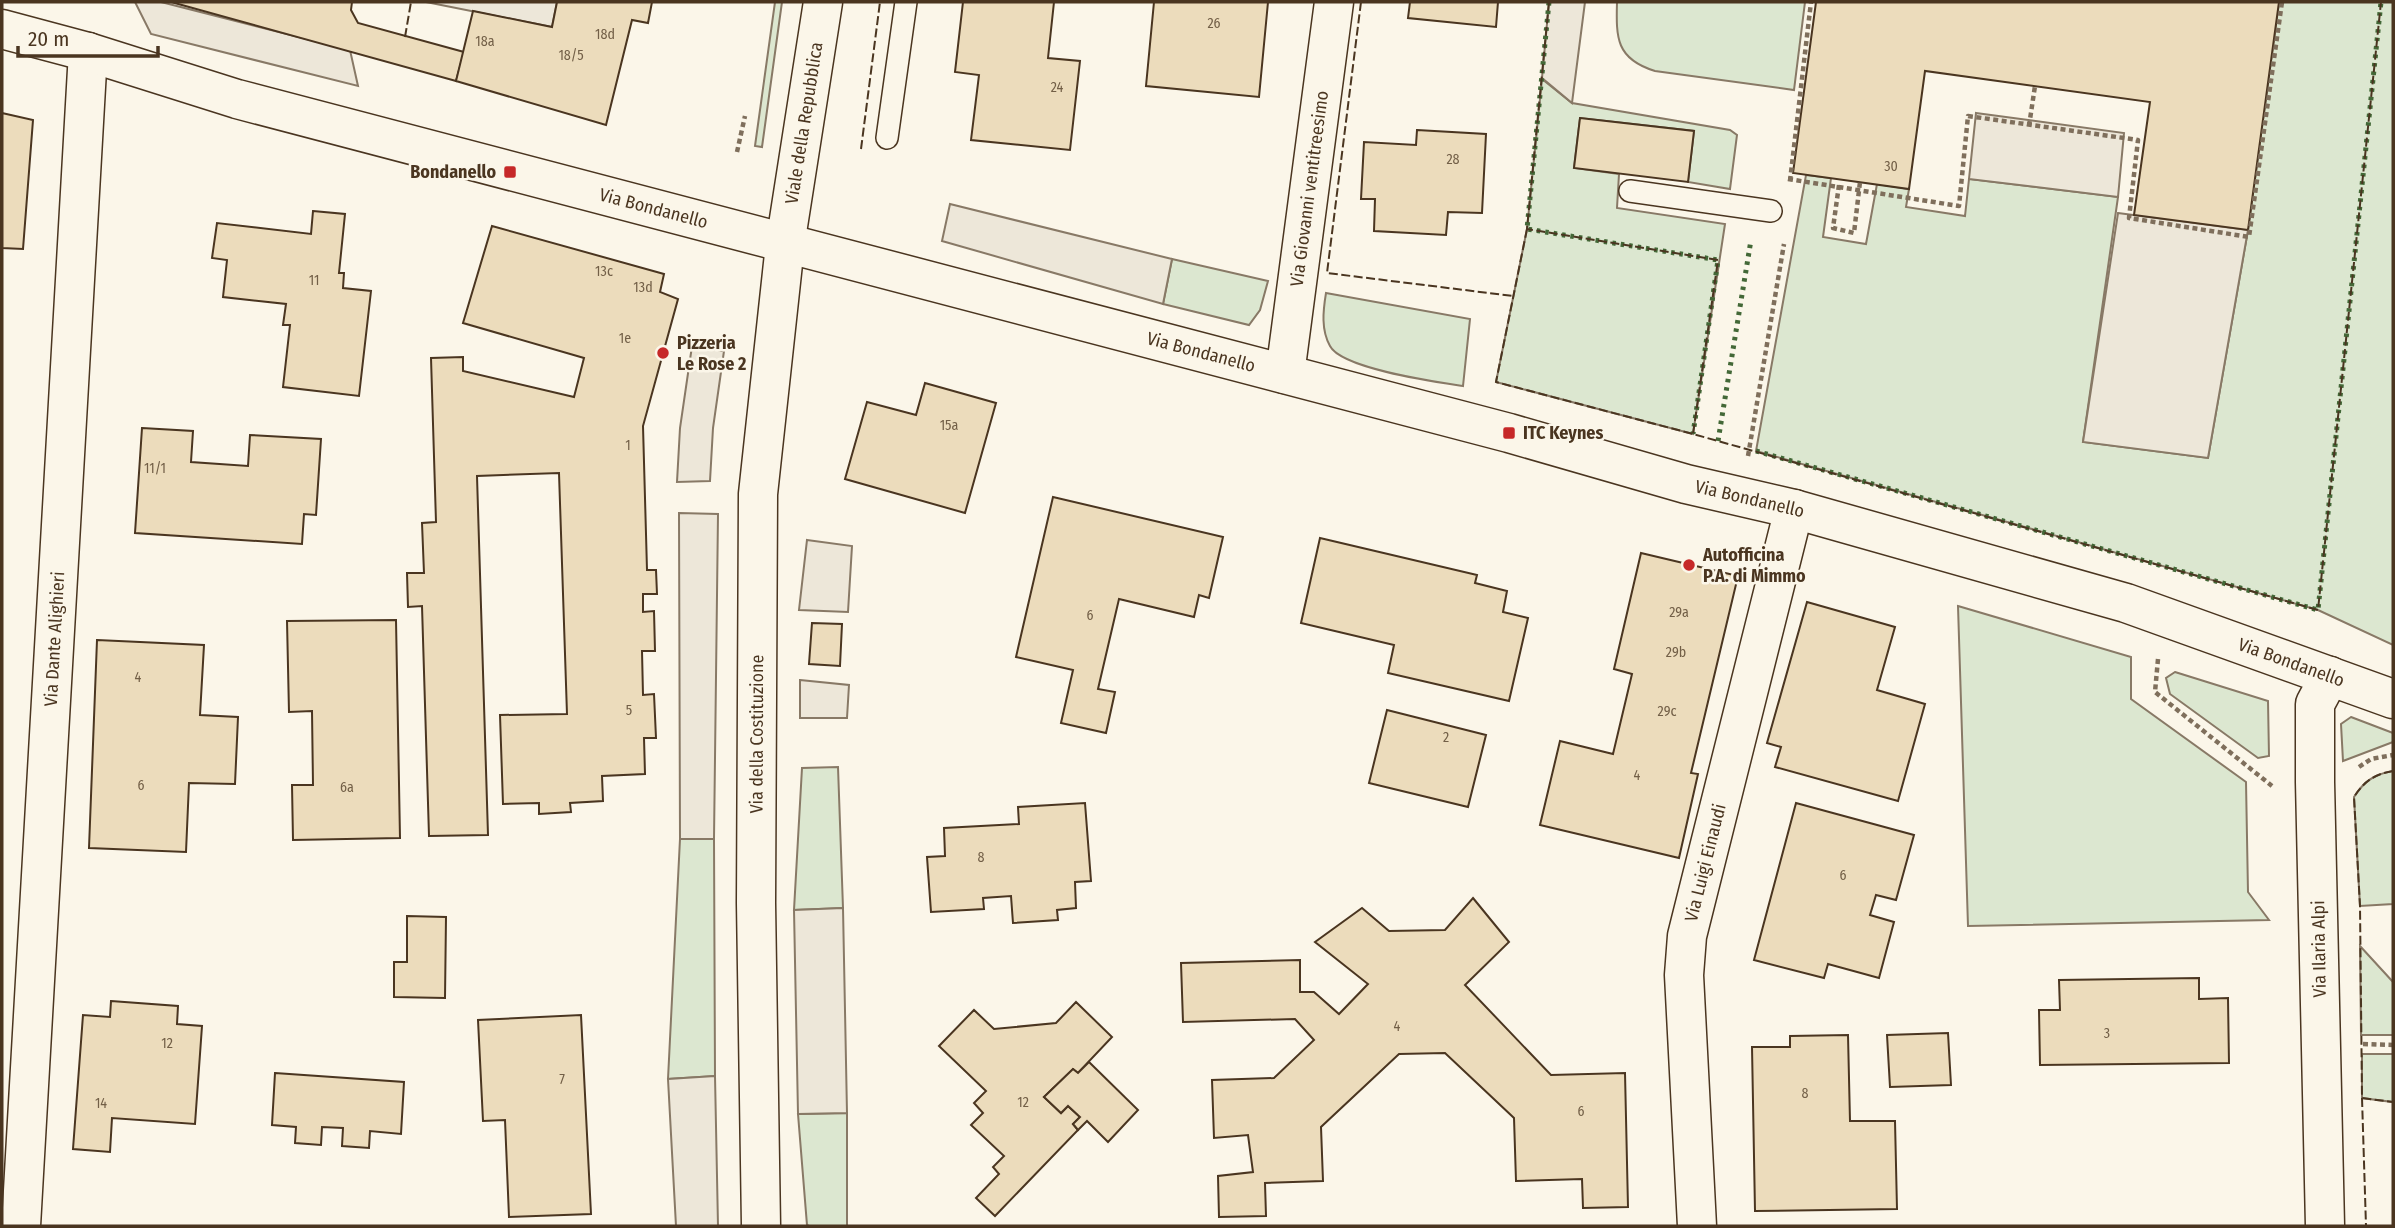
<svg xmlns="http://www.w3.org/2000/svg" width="2395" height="1228" viewBox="0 0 2395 1228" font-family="'Fira Sans Condensed',sans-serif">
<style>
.green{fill:#dce7d0;stroke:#887966;stroke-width:2}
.parking{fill:#ede7d9;stroke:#887966;stroke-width:2}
.building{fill:#ecdcbc;stroke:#4a3520;stroke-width:2}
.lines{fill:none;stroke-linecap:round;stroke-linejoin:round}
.lane-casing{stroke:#4a3520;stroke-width:24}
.street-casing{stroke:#4a3520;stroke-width:41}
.secondary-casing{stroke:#4a3520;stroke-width:41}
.path{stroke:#7f6f5c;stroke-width:4.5;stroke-dasharray:5 3.5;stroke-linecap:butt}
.lane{stroke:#fbf6e9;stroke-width:21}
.street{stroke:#fbf6e9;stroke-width:38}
.secondary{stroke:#fbf6e9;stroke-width:38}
.hedge{stroke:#436837;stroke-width:5;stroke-dasharray:3.5 5;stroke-linecap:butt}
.fence{stroke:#4a3520;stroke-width:2;stroke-dasharray:9 3.5;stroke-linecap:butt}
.poi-dot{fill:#c62828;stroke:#fbf6e9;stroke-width:2.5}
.labels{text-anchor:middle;stroke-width:5;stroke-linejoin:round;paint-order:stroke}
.number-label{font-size:14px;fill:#725f47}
.street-label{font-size:18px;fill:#4a3520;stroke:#fbf6e9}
.poi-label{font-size:18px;font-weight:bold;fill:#4a3520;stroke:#fbf6e9;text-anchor:start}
</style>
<rect width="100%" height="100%" fill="#fbf6e9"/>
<g class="green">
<polygon points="775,2 782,2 762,147 755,146"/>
<path d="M1617 2H1805L1794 90 1655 71C1616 59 1616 38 1617 2Z"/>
<polygon points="2279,2 2393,2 2393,645 2318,610 1756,451 1806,175 1831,178 1823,237 1866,244 1877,184 1909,189 1906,207 1965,216 1969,179 2118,197 2083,442 2208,458 2248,230"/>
<polygon points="1542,79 1572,103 1730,130 1737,135 1730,189 1688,182 1694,131 1580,118 1574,168 1619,174 1617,208 1725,224 1693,434 1496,382 1527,229"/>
<polygon points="1172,259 1268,281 1260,310 1249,325 1163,304"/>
<path d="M1326 293 1470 319 1463 386C1437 382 1342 369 1330 346 1321 330 1323 311 1326 293Z"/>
<polygon points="1958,606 2131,657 2131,699 2246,782 2248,892 2269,920 1968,926"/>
<polygon points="2175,672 2268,701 2269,756 2258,758 2170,694 2166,678"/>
<polygon points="2351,717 2393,733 2393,742 2343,761 2341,724"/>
<polygon points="838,767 843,908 794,910 802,768"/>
<path d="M2393 771V904L2360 906 2354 797C2364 781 2375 774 2393 771Z"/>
<polygon points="680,839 714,839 715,1076 668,1079"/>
<polygon points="2360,946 2393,982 2393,1035 2361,1035"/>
<polygon points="2362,1054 2393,1054 2393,1102 2362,1098"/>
<polygon points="847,1113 847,1226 809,1226 807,1225 798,1114"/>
</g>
<g class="parking">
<polygon points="135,2 161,2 350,50 358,86 151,34"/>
<polygon points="426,2 557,2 552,27"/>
<polygon points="1549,2 1585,2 1572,103 1542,78"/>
<polygon points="1976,113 2124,133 2118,197 1969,179"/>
<polygon points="950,204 1172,259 1163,304 942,241"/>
<polygon points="2118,213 2248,230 2208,458 2083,442"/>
<polygon points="692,346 724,351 713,428 710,481 677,482 680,428"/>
<polygon points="679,513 718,514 714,839 680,839"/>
<polygon points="807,540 852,546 848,612 799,610"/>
<polygon points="800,680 849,685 847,718 800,718"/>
<polygon points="843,908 847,1113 798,1114 794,910"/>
<polygon points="715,1076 718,1226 676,1226 668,1079"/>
</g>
<g class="building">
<polygon points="171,2 352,2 351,10 358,23 464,52 456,81"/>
<polygon points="557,2 652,2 648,23 632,20 606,125 456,81 473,11 552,27"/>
<polygon points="963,2 1054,2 1048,58 1080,61 1070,150 971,140 979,75 955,72"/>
<polygon points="1154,2 1268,2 1259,97 1146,86"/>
<polygon points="1410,2 1498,2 1496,27 1408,18"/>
<polygon points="1816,2 2279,2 2248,230 2134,215 2150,102 1925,71 1909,189 1793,173"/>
<polygon points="2,113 33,120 23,249 2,248"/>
<polygon points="1580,118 1694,131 1688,182 1574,168"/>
<polygon points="1417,130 1486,134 1482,213 1448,212 1446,235 1374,231 1375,199 1361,199 1364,142 1416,145"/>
<polygon points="313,211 345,214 339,273 344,273 343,288 371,291 359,396 283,387 290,325 283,325 286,304 223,297 227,260 212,258 217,223 311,234"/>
<polygon points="492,226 664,274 660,292 678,299 643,426 647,570 656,570 657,594 643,594 643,612 654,611 655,651 642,651 643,695 654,694 656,738 644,738 645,774 602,776 603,801 570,803 571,812 539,814 539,803 503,804 500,715 567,714 559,473 477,476 488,835 429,836 422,606 408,607 407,573 424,573 422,523 436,522 431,358 463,357 463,371 574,397 584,358 463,323"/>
<polygon points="925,383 996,403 965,513 845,479 867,402 916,415"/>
<polygon points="142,428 193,431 191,462 248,466 250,435 321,439 316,515 304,514 302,544 135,533"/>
<polygon points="1053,497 1223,537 1209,598 1199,595 1194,617 1119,599 1098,689 1115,692 1106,733 1061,723 1073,670 1016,657"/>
<polygon points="1320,538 1477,575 1475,583 1507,591 1503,612 1528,618 1509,701 1388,673 1394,645 1301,623"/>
<polygon points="1641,553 1738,576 1691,773 1698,774 1679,858 1540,825 1560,741 1613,754 1632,674 1614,669"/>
<polygon points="1807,602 1895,627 1877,690 1925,704 1898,801 1775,767 1781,747 1767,743"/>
<polygon points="396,620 400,838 293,840 292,785 313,785 312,711 289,712 287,621"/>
<polygon points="812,623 842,624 840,666 809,664"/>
<polygon points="97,640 204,645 200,715 238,717 235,784 189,783 186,852 89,848"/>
<polygon points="1387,710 1486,735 1468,807 1369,783"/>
<polygon points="1085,803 1091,881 1075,882 1076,908 1057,910 1058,920 1013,923 1011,896 983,898 984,909 931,912 927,857 945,856 944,828 1019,824 1018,807"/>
<polygon points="1796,803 1914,835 1896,900 1876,895 1870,915 1894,922 1879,978 1828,964 1824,978 1754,960"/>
<polygon points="1473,898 1509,942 1465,985 1551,1075 1625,1073 1628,1207 1583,1208 1582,1179 1516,1181 1514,1118 1445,1053 1399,1054 1321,1127 1323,1181 1265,1183 1266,1216 1219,1217 1218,1176 1253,1172 1248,1135 1214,1138 1212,1080 1274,1078 1314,1040 1295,1019 1183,1022 1181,963 1300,960 1300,992 1314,992 1339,1014 1368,984 1315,942 1362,908 1389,931 1445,930"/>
<polygon points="407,916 446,917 445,998 394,997 394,962 407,962"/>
<polygon points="2199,978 2199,999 2228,998 2229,1063 2040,1065 2039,1010 2060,1010 2059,980"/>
<polygon points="111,1001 178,1006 177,1024 202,1026 195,1124 112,1118 110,1152 73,1149 83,1015 110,1017"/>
<polygon points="1076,1002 1112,1037 1078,1073 1073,1069 1044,1097 1061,1113 1068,1106 1080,1117 1073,1124 1078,1130 995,1216 976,1198 999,1174 993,1167 1004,1156 971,1125 983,1113 974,1103 986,1091 939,1046 974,1010 994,1029 1056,1023"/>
<polygon points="581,1015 591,1214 509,1217 505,1120 483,1121 478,1020"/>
<polygon points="1948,1033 1951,1085 1890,1087 1887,1035"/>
<polygon points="1848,1035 1850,1121 1895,1121 1897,1209 1755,1211 1752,1047 1790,1047 1790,1036"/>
<polygon points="1089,1062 1138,1110 1108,1142 1087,1121 1078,1130 1073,1124 1080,1117 1068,1106 1061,1113 1044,1097 1073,1069 1078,1073"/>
<polygon points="275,1073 404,1082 401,1134 370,1131 369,1148 342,1146 343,1128 322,1127 321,1145 295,1143 296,1127 272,1125"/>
</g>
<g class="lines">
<g class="lane-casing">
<g id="lane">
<polyline points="887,138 906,2"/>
<polyline points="1630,191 1771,211"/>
</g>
</g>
<g class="street-casing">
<g id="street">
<path id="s1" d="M1285 374 1334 2"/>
<path id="s2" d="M21 1226 88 52"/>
<path id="s3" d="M1697 1226 1684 975 1687 936 1794 509"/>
<polyline points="2325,1226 2315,782 2315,704 2330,676"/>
</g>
</g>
<g class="secondary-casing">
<g id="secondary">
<path id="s4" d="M2 29 88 52 237 99 1509 433 1686 484 1794 509 2126 603 2393 699"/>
<path id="s5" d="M761 1226 756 903 758 494 785 245 823 2"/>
</g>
</g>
<g class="path">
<polyline points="2029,126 2035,86"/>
<polyline points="737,152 745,116"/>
<polyline points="1788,179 1959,206 1968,116 2138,140 2129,218 2249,237 2282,2"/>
<polyline points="1790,181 1811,2"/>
<polyline points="1839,185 1833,228 1854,233 1860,182"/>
<polyline points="1748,456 1784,244"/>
<polyline points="2158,659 2155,692 2272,786"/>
<polyline points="2359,767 2371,759 2393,755"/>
<polyline points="2363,1044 2393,1045"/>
</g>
<use href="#lane" class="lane"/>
<use href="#street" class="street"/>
<use href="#secondary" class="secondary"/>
<g class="hedge">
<polyline points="1549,2 1527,229 1718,260 1693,434"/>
<polyline points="1718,441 1751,240"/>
<polyline points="1756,451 2318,610 2381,2"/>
</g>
<g class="fence">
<polyline points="1361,2 1327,273 1513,296"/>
<polyline points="1549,2 1527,229 1718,260 1693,434 2318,610 2381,2"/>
<polyline points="405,37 411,2"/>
<polyline points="861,149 880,2"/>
<polyline points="1527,229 1496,382 1693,434"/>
<path d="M2393 771C2375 774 2364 781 2354 797L2360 906 2362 1098 2393 1102"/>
<polyline points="2362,1098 2366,1226"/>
</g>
</g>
<g class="poi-dot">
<rect x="503" y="165" width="14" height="14" rx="3.5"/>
<circle cx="663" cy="353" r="7"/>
<rect x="1502" y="426" width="14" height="14" rx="3.5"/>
<circle cx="1689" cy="565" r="7"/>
</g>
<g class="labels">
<g class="number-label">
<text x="1214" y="28">26</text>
<text x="605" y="39">18d</text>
<text x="485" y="46">18a</text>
<text x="571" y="60">18/5</text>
<text x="1057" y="92">24</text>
<text x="1453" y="164">28</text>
<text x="1891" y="171">30</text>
<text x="604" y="276">13c</text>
<text x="314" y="285">11</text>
<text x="643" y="292">13d</text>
<text x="625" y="343">1e</text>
<text x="949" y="430">15a</text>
<text x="628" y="450">1</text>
<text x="155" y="473">11/1</text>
<text x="1679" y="617">29a</text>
<text x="1090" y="620">6</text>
<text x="1676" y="657">29b</text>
<text x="138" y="682">4</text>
<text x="629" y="715">5</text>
<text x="1667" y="716">29c</text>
<text x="1446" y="742">2</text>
<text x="1637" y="780">4</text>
<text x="141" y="790">6</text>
<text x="347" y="792">6a</text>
<text x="981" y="862">8</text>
<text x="1843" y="880">6</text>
<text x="1397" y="1031">4</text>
<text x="2107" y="1038">3</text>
<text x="167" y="1048">12</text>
<text x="562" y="1084">7</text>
<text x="1805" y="1098">8</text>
<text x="1023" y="1107">12</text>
<text x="101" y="1108">14</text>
<text x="1581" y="1116">6</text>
</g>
<g class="street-label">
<text dy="6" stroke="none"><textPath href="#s5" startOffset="1106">Viale della Repubblica</textPath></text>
<text dy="6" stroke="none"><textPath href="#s1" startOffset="187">Via Giovanni ventitreesimo</textPath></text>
<text dy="6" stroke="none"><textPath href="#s4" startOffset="676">Via Bondanello</textPath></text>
<text dy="6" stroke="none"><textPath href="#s4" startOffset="1242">Via Bondanello</textPath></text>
<text dy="6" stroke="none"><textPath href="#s4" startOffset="1810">Via Bondanello</textPath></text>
<text dy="6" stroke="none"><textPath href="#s2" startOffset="588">Via Dante Alighieri</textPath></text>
<text dy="6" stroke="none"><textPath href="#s4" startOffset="2376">Via Bondanello</textPath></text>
<text dy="6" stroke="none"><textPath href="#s5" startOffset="492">Via della Costituzione</textPath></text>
<text dy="6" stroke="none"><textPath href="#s3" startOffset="366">Via Luigi Einaudi</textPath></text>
<text transform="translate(2319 949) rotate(-91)" y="6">Via Ilaria Alpi</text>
</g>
<g class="poi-label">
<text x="496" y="178" text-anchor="end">Bondanello</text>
<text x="677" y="349">Pizzeria<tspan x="677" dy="21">Le Rose 2</tspan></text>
<text x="1523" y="439">ITC Keynes</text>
<text x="1703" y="561">Autofficina<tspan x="1703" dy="21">P.A. di Mimmo</tspan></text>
</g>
</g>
<rect width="2395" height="1228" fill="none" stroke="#4a3520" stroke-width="7"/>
<path d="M18 46v10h140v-10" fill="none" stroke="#4a3520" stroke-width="3.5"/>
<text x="28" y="46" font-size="21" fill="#4a3520" stroke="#fbf6e9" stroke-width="5" paint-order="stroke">20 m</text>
</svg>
